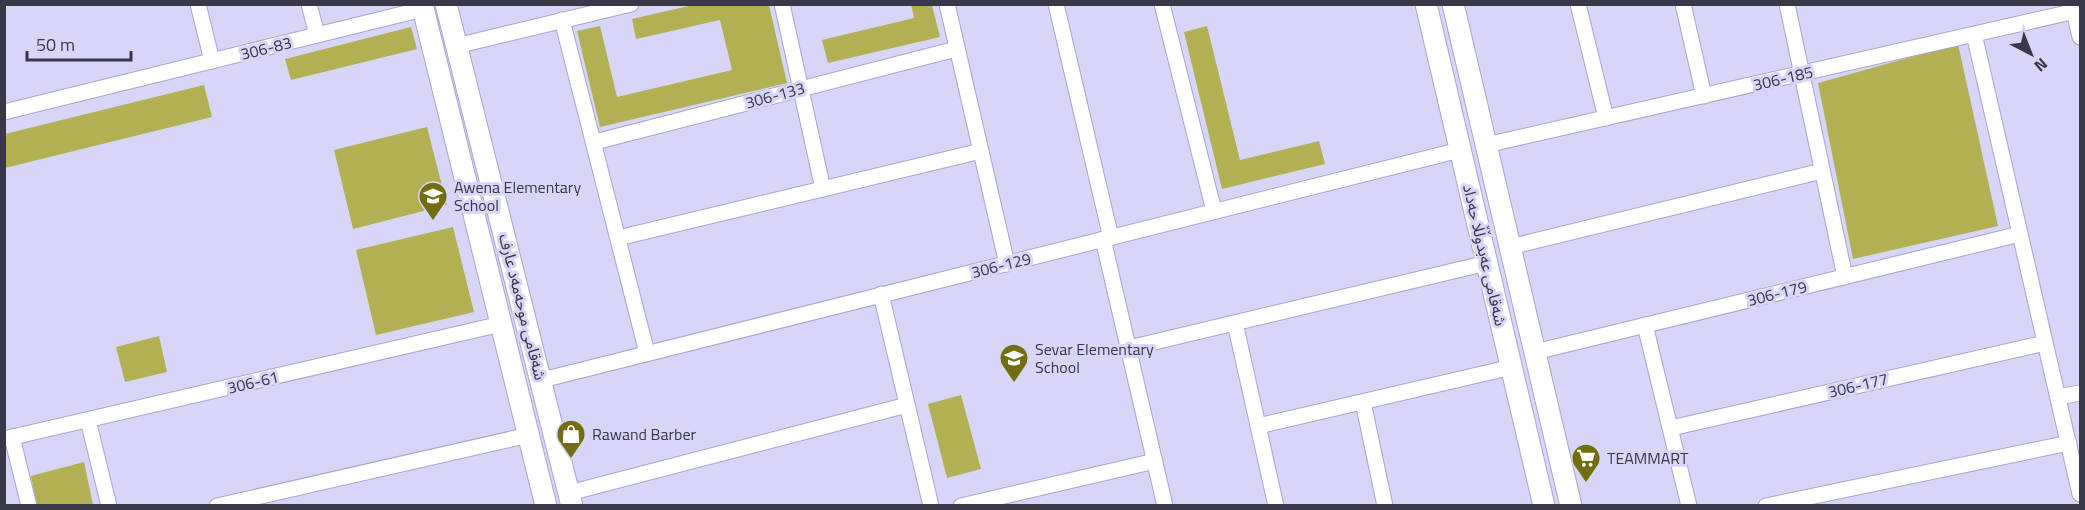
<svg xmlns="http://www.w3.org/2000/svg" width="2085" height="510" viewBox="0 0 2085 510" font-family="'Titillium Web','Noto Sans Arabic',sans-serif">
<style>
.green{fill:#b2b053}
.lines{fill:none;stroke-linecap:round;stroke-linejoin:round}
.street-casing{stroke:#a7a5ce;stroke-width:17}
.secondary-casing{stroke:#a7a5ce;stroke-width:23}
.street{stroke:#fff;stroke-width:15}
.secondary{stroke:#fff;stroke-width:21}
.labels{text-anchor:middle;stroke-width:6;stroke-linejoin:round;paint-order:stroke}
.street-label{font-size:16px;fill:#393849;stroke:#d7d6f8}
.poi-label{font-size:16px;fill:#393849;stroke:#d7d6f8;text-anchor:start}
</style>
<rect width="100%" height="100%" fill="#d7d6f8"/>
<g class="green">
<polygon points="911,4 932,5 940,37 828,63 822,40 914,18"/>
<polygon points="693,5 769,5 787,83 600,127 577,31 600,26 617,97 732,70 720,20 636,39 632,19"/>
<polygon points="1207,26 1240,160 1319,141 1325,164 1222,189 1184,32"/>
<polygon points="411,27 417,49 291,80 285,59"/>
<polygon points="1958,44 1998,226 1853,259 1818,83"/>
<polygon points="204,85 212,117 5,168 5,134"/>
<polygon points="427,127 447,205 353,229 334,150"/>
<polygon points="453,227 474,312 376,335 356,250"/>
<polygon points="159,336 167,372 125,382 116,347"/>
<polygon points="961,395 981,469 947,478 928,404"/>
<polygon points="84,462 93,505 37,505 31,476"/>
</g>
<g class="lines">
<g class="street-casing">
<g id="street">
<polyline points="198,4 212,61"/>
<polyline points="309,4 317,35"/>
<polyline points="782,4 823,189"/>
<polyline points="947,4 1007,264"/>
<polyline points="1056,4 1111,238"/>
<polyline points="1162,4 1214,211"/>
<polyline points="1578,4 1606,118"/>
<polyline points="1683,4 1704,96"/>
<polyline points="1787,4 1845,277"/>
<polyline points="2074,11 2080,37"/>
<polyline points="562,20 647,353"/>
<polyline points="1974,34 2080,494"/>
<polyline points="456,46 631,4"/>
<polyline points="4,112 423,9"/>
<polyline points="595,142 956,49"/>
<polyline points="1486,145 2080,10"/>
<polyline points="618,238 981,151"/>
<polyline points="1103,239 1165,506"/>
<polyline points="1510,247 1822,171"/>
<polyline points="881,294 931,506"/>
<polyline points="1235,323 1276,506"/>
<polyline points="1645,325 1689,506"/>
<polyline points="1129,348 1487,263"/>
<polyline points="1535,352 2020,234"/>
<polyline points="542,380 1460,150"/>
<polyline points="2058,397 2080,393"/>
<polyline points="1363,402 1385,506"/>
<polyline points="88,420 109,506"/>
<polyline points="1258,426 1512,367"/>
<polyline points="1671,428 2045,343"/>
<polyline points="12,437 29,506"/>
<polyline points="4,439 501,324"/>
<polyline points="569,493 907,405"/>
<polyline points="217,506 529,435"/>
<polyline points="961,506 1155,461"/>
<polyline points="1766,506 2069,443"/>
</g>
</g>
<g class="secondary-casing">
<g id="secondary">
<polyline points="422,4 546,506"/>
<polyline points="446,4 572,506"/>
<polyline points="1426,4 1544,506"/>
<polyline points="1453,4 1571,506"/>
</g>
</g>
<use href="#street" class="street"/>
<use href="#secondary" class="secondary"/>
</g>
<defs>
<g id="school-pin" transform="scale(1.5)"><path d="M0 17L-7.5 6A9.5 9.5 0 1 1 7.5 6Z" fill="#726e0f" stroke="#d7d6f8"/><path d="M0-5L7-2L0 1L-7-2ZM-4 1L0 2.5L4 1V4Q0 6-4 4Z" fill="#fff"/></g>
<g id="shop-pin" transform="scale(1.5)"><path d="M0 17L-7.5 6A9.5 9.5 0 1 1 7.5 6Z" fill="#726e0f" stroke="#d7d6f8"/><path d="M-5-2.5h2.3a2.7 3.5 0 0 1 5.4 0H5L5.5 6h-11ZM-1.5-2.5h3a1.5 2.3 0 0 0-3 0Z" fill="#fff"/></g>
<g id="supermarket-pin" transform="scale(1.5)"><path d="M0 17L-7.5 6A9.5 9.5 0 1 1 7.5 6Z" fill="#726e0f" stroke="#d7d6f8"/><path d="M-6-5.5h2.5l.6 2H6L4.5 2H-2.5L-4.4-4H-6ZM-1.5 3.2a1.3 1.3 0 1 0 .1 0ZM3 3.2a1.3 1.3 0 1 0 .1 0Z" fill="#fff"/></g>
</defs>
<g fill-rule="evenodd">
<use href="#school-pin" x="433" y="196"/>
<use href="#school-pin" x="1014" y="358"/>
<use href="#shop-pin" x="571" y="434"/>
<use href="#supermarket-pin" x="1586" y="458"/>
</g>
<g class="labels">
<g class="street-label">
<text transform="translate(266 48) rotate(-14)" y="6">306-83</text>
<text transform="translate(1783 78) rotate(-13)" y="6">306-185</text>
<text transform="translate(775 95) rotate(-15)" y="6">306-133</text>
<text transform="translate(1485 255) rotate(77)" y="6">شەقامی عەبدوڵڵا حەداد</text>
<text transform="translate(1001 265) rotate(-14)" y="6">306-129</text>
<text transform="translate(1777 293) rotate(-14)" y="6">306-179</text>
<text transform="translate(523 307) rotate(76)" y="6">شەقامی موحەمەد عارف</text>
<text transform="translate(253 382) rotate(-13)" y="6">306-61</text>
<text transform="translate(1858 385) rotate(-13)" y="6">306-177</text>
</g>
<g class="poi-label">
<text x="454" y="193">Awena Elementary<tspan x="454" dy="18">School</tspan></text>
<text x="1035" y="355">Sevar Elementary<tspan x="1035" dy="18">School</tspan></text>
<text x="592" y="440">Rawand Barber</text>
<text x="1607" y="464">TEAMMART</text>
</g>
</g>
<rect width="2085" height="510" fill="none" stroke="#393849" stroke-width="12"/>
<g transform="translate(2031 54) rotate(138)" stroke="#d7d6f8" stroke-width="4.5" paint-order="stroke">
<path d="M0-4.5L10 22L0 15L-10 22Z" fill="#393849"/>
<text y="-9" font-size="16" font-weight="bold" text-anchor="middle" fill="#393849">N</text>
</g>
<path d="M27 51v9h104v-9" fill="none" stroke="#393849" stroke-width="3"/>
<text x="36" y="51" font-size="18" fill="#393849" stroke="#d7d6f8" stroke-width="4.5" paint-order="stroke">50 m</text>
</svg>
